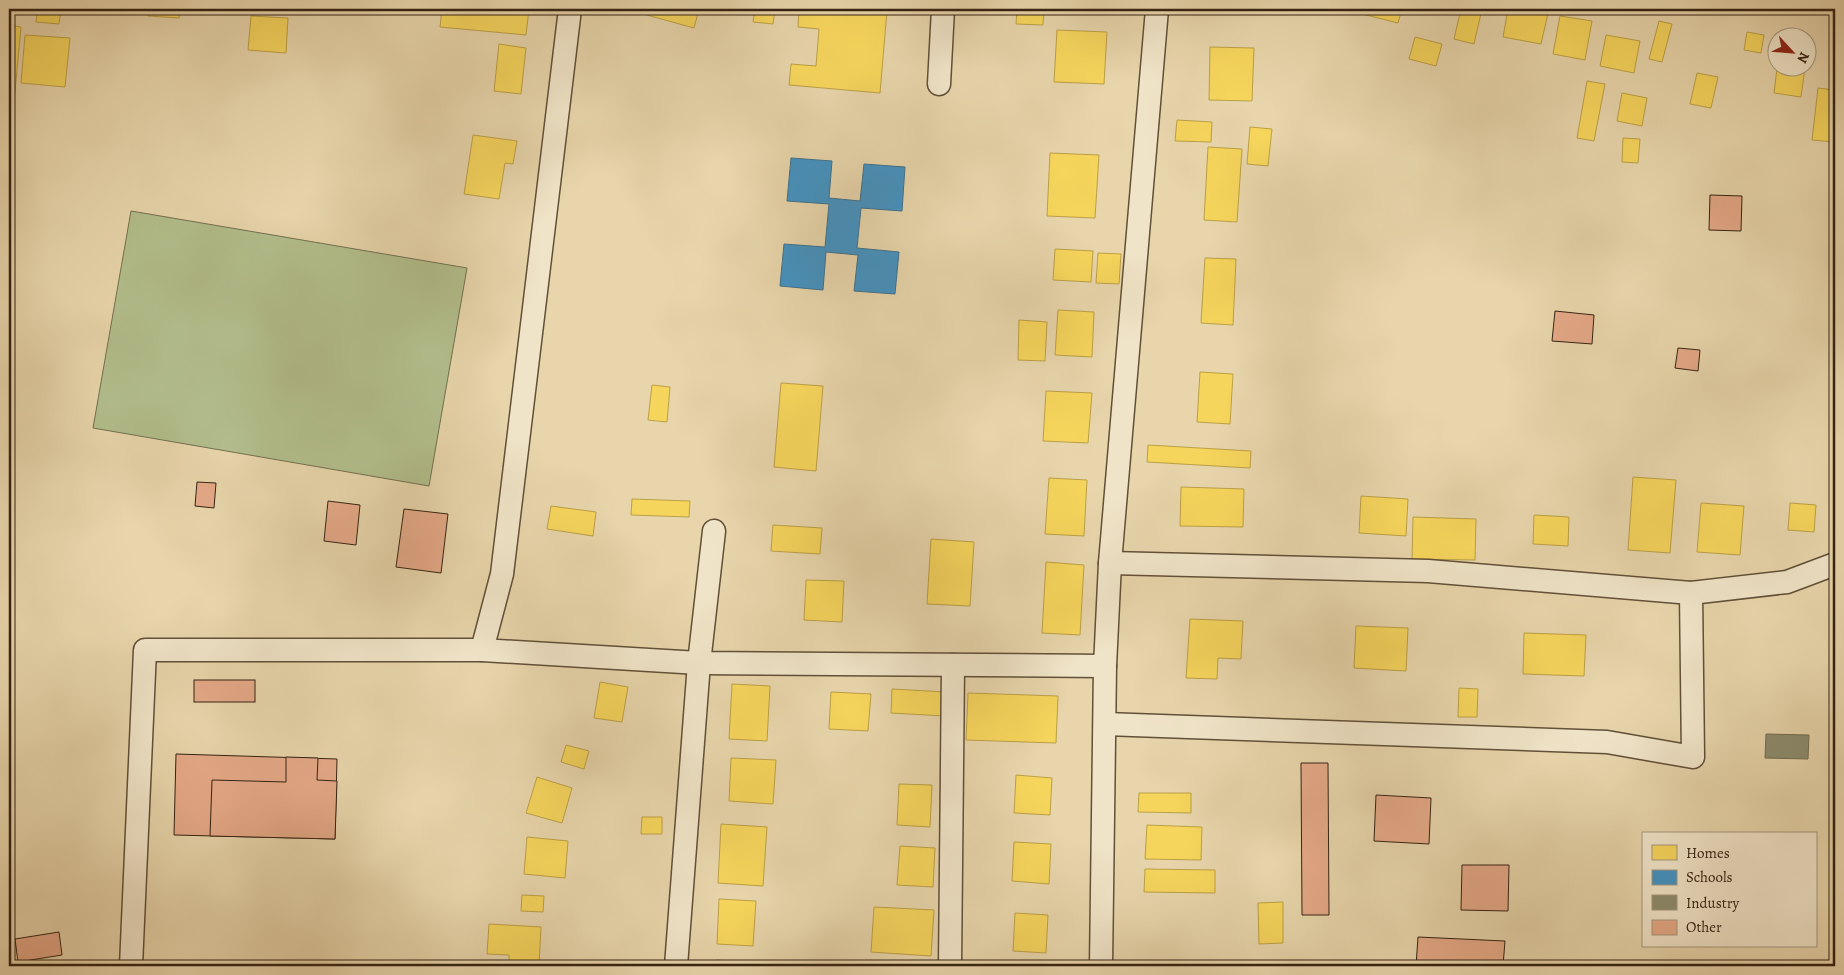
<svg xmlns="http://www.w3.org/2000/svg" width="1844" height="975" viewBox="0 0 1844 975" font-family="Alegreya,serif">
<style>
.green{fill:#b2be8c;stroke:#73704f}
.homes{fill:#f6d55c;stroke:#bca046}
.schools{fill:#4393c3;stroke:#3e718e}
.industry{fill:#8c8c6e;stroke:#726c52}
.building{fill:#e5a988;stroke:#342312}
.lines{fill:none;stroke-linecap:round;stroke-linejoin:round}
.minor-casing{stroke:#615038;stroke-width:25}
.minor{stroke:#f0e4c8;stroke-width:22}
</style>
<rect width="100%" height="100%" fill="#e8d5ab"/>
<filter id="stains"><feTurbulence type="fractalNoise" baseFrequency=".004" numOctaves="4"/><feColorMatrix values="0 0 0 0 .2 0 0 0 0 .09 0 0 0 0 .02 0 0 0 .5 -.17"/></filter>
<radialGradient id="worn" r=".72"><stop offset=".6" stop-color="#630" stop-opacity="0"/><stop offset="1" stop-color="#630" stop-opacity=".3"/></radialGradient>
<polygon class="green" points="131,211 467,268 429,486 93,428"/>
<g class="homes">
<polygon points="38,9 61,9 59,24 36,22"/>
<polygon points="85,9 127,9 127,12 85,11"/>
<polygon points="149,9 180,9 179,18 148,16"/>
<polygon points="442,9 529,9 526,35 440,27"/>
<polygon points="637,9 699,9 694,28 636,12"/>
<polygon points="755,9 775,9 773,24 753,22"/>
<polygon points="799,9 867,9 887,11 880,93 789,85 791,64 816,66 819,29 798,27"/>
<polygon points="1017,9 1044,9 1043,25 1016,24"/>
<polygon points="1358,9 1402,9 1398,23 1358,13"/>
<polygon points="1461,9 1482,9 1474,44 1454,39"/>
<polygon points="1508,9 1549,9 1541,44 1503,37"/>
<polygon points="251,16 288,18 286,53 248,50"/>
<polygon points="1560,16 1592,21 1585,60 1553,54"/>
<polygon points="1659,21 1672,24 1662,62 1649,59"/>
<polygon points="9,25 21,27 12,124 9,124"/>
<polygon points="1057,30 1107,32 1104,84 1054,82"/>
<polygon points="1747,32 1764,35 1761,53 1744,50"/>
<polygon points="25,35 70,38 65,87 21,83"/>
<polygon points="1606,35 1640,41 1634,73 1600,66"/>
<polygon points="1415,37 1442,44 1436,66 1409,59"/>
<polygon points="499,44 526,48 521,94 494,91"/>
<polygon points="1210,47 1254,48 1252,101 1209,100"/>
<polygon points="1777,68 1805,68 1801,97 1774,93"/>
<polygon points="1697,73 1718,77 1711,108 1690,104"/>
<polygon points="1587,81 1605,84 1594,141 1577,138"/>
<polygon points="1818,88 1835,90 1835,142 1812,140"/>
<polygon points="1622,93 1647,98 1642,126 1617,121"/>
<polygon points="1177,120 1212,122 1211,142 1175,141"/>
<polygon points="1250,127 1272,129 1268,166 1247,164"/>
<polygon points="473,135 517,141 513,164 505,163 499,199 464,194"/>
<polygon points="1623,138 1640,139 1638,163 1622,162"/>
<polygon points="1208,147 1242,149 1237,222 1204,220"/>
<polygon points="1050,153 1099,155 1095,218 1047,216"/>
<polygon points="1055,249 1093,251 1091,282 1053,280"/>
<polygon points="1098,253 1121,254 1119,284 1096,283"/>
<polygon points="1205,258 1236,259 1233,325 1201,323"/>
<polygon points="1058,310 1094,312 1092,357 1055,355"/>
<polygon points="1019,320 1047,322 1045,361 1018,360"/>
<polygon points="1200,372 1233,374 1230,424 1197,422"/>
<polygon points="781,383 823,386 816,471 774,467"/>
<polygon points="652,385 670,387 667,422 648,420"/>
<polygon points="1046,391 1092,393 1088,443 1043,441"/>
<polygon points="1148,445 1251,451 1250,468 1147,462"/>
<polygon points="1633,477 1676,480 1670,553 1628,550"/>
<polygon points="1049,478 1087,480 1084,536 1045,534"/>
<polygon points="1181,487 1244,489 1243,527 1180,526"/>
<polygon points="1361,496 1408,499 1406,536 1359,533"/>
<polygon points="632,499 690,501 689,517 631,515"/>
<polygon points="1701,503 1744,506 1740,555 1697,552"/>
<polygon points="1790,503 1816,505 1814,532 1788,530"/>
<polygon points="551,506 596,512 593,536 547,529"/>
<polygon points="1534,515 1569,517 1568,546 1533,544"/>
<polygon points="1413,517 1476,519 1475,560 1412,559"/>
<polygon points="773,525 822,528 820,554 771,551"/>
<polygon points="931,539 974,542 970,606 927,604"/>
<polygon points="1046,562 1084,565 1080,635 1042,633"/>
<polygon points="806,580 844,581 842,622 804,620"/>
<polygon points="1190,619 1243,621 1241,659 1218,658 1217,679 1186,678"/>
<polygon points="1356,626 1408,628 1406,671 1354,668"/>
<polygon points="1524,633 1586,635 1584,676 1523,674"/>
<polygon points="600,682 628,687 622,722 594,718"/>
<polygon points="732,684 770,686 767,741 729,739"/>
<polygon points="1459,688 1478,689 1477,717 1458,717"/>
<polygon points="892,689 945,692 944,716 891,713"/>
<polygon points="831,692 871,694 868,731 829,729"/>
<polygon points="968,693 1058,696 1056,743 966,740"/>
<polygon points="566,745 589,751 584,769 561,762"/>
<polygon points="731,758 776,760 773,804 729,801"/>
<polygon points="1016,775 1052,778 1050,815 1014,813"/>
<polygon points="537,777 572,788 562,823 526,813"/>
<polygon points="899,784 932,785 930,827 897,825"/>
<polygon points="1139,793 1191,793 1191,813 1138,812"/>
<polygon points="642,817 662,817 662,834 641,834"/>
<polygon points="721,824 767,827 763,886 718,883"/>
<polygon points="1147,825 1202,827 1201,860 1145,859"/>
<polygon points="527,837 568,841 565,878 524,874"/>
<polygon points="1014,842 1051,844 1049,884 1012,881"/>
<polygon points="900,846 935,848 933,887 897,885"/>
<polygon points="1145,869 1215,870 1215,893 1144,892"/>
<polygon points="522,895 544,896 543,912 521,911"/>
<polygon points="719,899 756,901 753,946 717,944"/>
<polygon points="1283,902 1283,943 1259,944 1258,903"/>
<polygon points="874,907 934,910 931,956 871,952"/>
<polygon points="1015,913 1048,915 1046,953 1013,951"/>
<polygon points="489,924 541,927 539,966 509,966 509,955 487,954"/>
<polygon points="716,960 751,962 751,966 716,966"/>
</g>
<polygon class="schools" points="791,158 832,161 829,198 860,201 864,164 905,167 902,211 861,208 857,248 899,252 895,294 854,291 858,255 826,252 823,290 780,286 784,244 825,247 829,204 787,201"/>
<polygon class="industry" points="1766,734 1809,735 1808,759 1765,758"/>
<g class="building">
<polygon points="1710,195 1742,196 1741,231 1709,230"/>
<polygon points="1555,311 1594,315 1592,344 1552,341"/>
<polygon points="1678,348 1700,350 1698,371 1675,368"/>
<polygon points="197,482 216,483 214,508 195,506"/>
<polygon points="328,501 360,505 356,545 324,541"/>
<polygon points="404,509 448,514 441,573 396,567"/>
<rect x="194" y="680" width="61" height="22"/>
<polygon points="176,754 337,759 335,839 174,835"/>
<polygon points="286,757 318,758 317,780 337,781 335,839 210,836 212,780 286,782"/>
<polygon points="1301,763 1328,763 1329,915 1302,915"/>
<polygon points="1376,795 1431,798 1429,844 1374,841"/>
<polygon points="1462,865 1509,865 1508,911 1461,910"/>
<polygon points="59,932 62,955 18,962 15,939"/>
<polygon points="1418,937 1505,941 1503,966 1416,966"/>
</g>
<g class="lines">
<g class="minor-casing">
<g id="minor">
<polyline points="939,84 943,9"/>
<polyline points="1110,563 1428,571 1691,593"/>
<polyline points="482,650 502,574 570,9"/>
<polyline points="1105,724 1607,742 1693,757 1691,593 1787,582 1835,564"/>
<polyline points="131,966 145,650 482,650 699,663 1105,666"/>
<polyline points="676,966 699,663 714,531"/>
<polyline points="950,966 953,665"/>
<polyline points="1101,966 1105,666 1110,563 1157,9"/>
</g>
</g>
<use href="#minor" class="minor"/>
</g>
<rect width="1844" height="975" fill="none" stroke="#e8d5ab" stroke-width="30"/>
<rect x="10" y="10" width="1824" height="955" fill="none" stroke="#342312" stroke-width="2.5"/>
<rect x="15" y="15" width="1814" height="945" fill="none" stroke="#342312"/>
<rect x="1642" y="832" width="175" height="115" fill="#f0e4c8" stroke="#a5977f"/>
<rect x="1652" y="845" width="25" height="15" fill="#f6d55c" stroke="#a5977f"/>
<text x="1686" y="858" font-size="15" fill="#342312">Homes</text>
<rect x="1652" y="870" width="25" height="15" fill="#4393c3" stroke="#a5977f"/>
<text x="1686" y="882" font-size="15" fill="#342312">Schools</text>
<rect x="1652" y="895" width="25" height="15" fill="#8c8c6e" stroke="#a5977f"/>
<text x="1686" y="908" font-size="15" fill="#342312">Industry</text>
<rect x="1652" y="920" width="25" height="15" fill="#e5a988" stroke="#a5977f"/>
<text x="1686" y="932" font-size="15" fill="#342312">Other</text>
<g transform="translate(1792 52) rotate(116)"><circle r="24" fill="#f0e4c8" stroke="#a5977f"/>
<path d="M0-4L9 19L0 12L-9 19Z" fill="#8f2418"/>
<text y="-8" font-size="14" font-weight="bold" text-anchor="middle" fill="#342312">N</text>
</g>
<rect width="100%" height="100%" filter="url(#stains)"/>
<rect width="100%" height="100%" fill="url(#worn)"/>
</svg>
